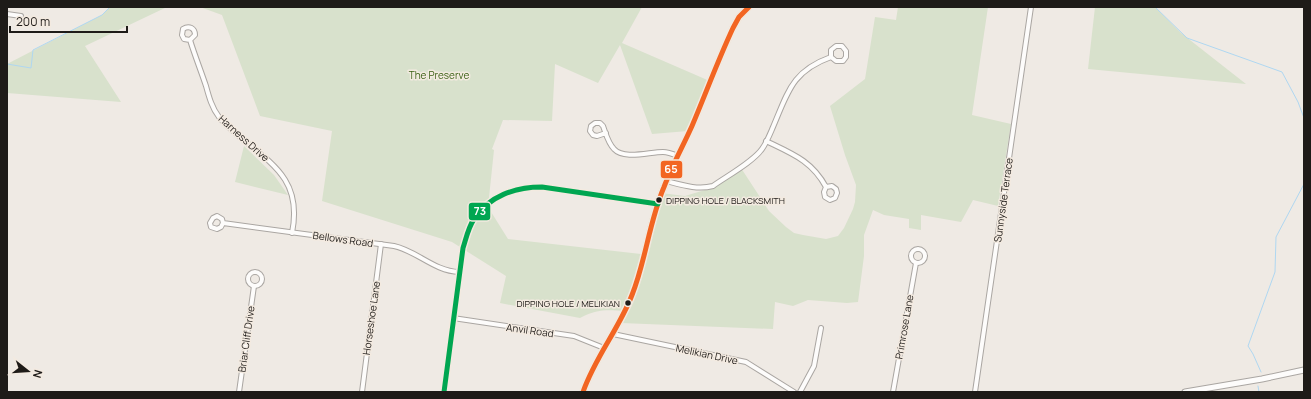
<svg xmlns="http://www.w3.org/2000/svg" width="1311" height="399" viewBox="0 0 1311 399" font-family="Manrope,sans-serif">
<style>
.green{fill:#d8e1cc}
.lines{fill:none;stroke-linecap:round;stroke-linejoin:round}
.stream{stroke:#afd7f1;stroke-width:1}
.minor-casing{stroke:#aaa6a2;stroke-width:6}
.major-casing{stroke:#aaa6a2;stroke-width:7}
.minor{stroke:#fdfcfb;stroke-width:4}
.major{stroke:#fdfcfb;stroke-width:5}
.bus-1-casing{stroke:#f3eae0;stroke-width:8}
.bus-2-casing{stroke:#f3eae0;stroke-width:8}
.bus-1{stroke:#f26522;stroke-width:5}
.bus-2{stroke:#00a651;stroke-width:5}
.bus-dot{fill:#1e1b18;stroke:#f3eae0;stroke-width:1.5}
.labels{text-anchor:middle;stroke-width:3;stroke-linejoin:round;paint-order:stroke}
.bus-label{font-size:9px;fill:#1e1b18;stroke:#f3eae0;text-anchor:start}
.park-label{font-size:10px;fill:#385f12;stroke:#f3eae0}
.street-label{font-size:10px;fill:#1e1b18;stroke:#f3eae0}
.line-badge{stroke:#f3eae0;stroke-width:1.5}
.badge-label{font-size:11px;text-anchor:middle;font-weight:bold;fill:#fff}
</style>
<rect width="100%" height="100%" fill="#efeae4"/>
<g class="green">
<polygon points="110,7 167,7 85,46 121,102 7,93 7,64 102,15"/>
<path d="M200 7H642L622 43 712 82 688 131 652 134 620 45 598 83 555 64 552 121 503 120 492 149 494 150 488 207 508 239 641 254 648 226 661 193 685 196 708 189 741 168 769 211 786 227 794 233 803 235 826 239 838 236 844 228 853 209 855 202 856 185 845 155 830 106 865 79 875 17 896 20 898 7H988L972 115 1011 124 998 206 973 200 961 222 921 215V230L909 228V219L884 215 873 210 864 235V256L858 302 847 303 808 300 793 306 775 302 773 329 621 323 625 311C606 310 598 309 580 318L500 303 506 276 452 242 322 201 332 131 260 116 222 15Z"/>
<polygon points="1095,7 1155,7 1181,33 1246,84 1088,69"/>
<polygon points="244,146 274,175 288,195 235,182"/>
</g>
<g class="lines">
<g class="stream">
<polyline points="1155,7 1187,38 1282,72 1298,102 1304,118"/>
<polyline points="7,64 31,68 33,50 102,15 110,7"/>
<polyline points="1261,372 1253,354 1248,346 1275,272 1276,237 1304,184"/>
<polyline points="1258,386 1259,392"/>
</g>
<g class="minor-casing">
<g id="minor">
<polyline points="7,14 21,16"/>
<path d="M190 40 184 39 182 35 183 29C189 25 195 28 195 35L190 40C195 56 201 71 206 86 209 97 212 108 219 117 225 125 234 132 241 138 276 166 302 183 292 233"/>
<path d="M606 133 597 136 593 135 590 131 591 126 595 123H600L603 126C606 134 608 143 614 149 624 160 649 152 663 152 668 152 673 154 678 156"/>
<path d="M766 141C793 154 812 161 826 187L832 186 836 189 837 193 835 198 830 200 825 197 824 192 826 187"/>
<path d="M666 181C682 185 697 190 713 186 727 176 753 162 762 149 767 142 770 134 773 127 788 92 792 71 831 57L836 61H843L846 57V51L842 46H836L831 50V57"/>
<path d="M223 223 221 227 217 229 211 227 210 223 213 218 217 216 222 219 223 223 394 246C417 251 434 271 459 272"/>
<circle cx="918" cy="256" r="7"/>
<circle cx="255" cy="279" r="7"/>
<polyline points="453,318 574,336 604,348"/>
<polyline points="613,334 746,362 794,392"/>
<polyline points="239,392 254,286"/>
<polyline points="362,392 381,244"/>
<path d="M444 392 463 248C466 239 468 228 474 219 489 196 515 187 542 187L658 204"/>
<polyline points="800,392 814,366 821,328"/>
<polyline points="893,392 916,263"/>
<polyline points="975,392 1031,7"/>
</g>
</g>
<g class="major-casing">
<g id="major">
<path d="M583 392C595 357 619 329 632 295 646 260 649 222 664 187 672 166 683 146 692 126 706 93 718 60 733 28L739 17 749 7"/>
<polyline points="1185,392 1262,379 1304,370"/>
</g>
</g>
<use href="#minor" class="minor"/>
<use href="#major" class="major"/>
<g class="bus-1-casing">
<path id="bus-1" d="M583 392C595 357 619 329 632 295 646 260 649 222 664 187 672 166 683 146 692 126 706 93 718 60 733 28L739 17 749 7"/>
</g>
<g class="bus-2-casing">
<path id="bus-2" d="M444 392 463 248C466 239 468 228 474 219 489 196 515 187 542 187L658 204"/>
</g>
<use href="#bus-1" class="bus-1"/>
<use href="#bus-2" class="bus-2"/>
</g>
<g class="bus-dot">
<circle cx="659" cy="200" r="3.5"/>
<circle cx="628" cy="303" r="3.5"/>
</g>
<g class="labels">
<g class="bus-label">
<text x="666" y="204">DIPPING HOLE / BLACKSMITH</text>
<text x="620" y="307" text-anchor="end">DIPPING HOLE / MELIKIAN</text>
</g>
<g class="park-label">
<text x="439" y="79">The Preserve</text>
</g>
<g class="street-label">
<text transform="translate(244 138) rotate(42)" y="4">Harness Drive</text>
<text transform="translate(1003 200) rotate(-82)" y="4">Sunnyside Terrace</text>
<text transform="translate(343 239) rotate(8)" y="4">Bellows Road</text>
<text transform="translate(371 318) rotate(-82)" y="4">Horseshoe Lane</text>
<text transform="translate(904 327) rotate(-80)" y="4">Primrose Lane</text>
<text transform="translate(530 330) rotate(8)" y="4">Anvil Road</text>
<text transform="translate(246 339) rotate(-82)" y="4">Briar Cliff Drive</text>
<text transform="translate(707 354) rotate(12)" y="4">Melikian Drive</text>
</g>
</g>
<g class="line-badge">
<rect x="660" y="160" width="23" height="19" rx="4" fill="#f26522"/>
<rect x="468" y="202" width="23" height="19" rx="4" fill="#00a651"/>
</g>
<g class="badge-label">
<text x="671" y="173">65</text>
<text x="480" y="215">73</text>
</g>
<rect width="1311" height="399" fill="none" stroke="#1e1b18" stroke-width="16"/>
<g transform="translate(28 371) rotate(107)" stroke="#f3eae0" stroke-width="3" paint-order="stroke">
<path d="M0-3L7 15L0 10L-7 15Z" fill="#1e1b18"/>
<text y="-6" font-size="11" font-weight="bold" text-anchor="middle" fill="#1e1b18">N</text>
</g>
<path d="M10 26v6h117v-6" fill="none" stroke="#1e1b18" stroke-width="2"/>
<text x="16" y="26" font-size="12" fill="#1e1b18" stroke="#f3eae0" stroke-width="3" paint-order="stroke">200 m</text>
</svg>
